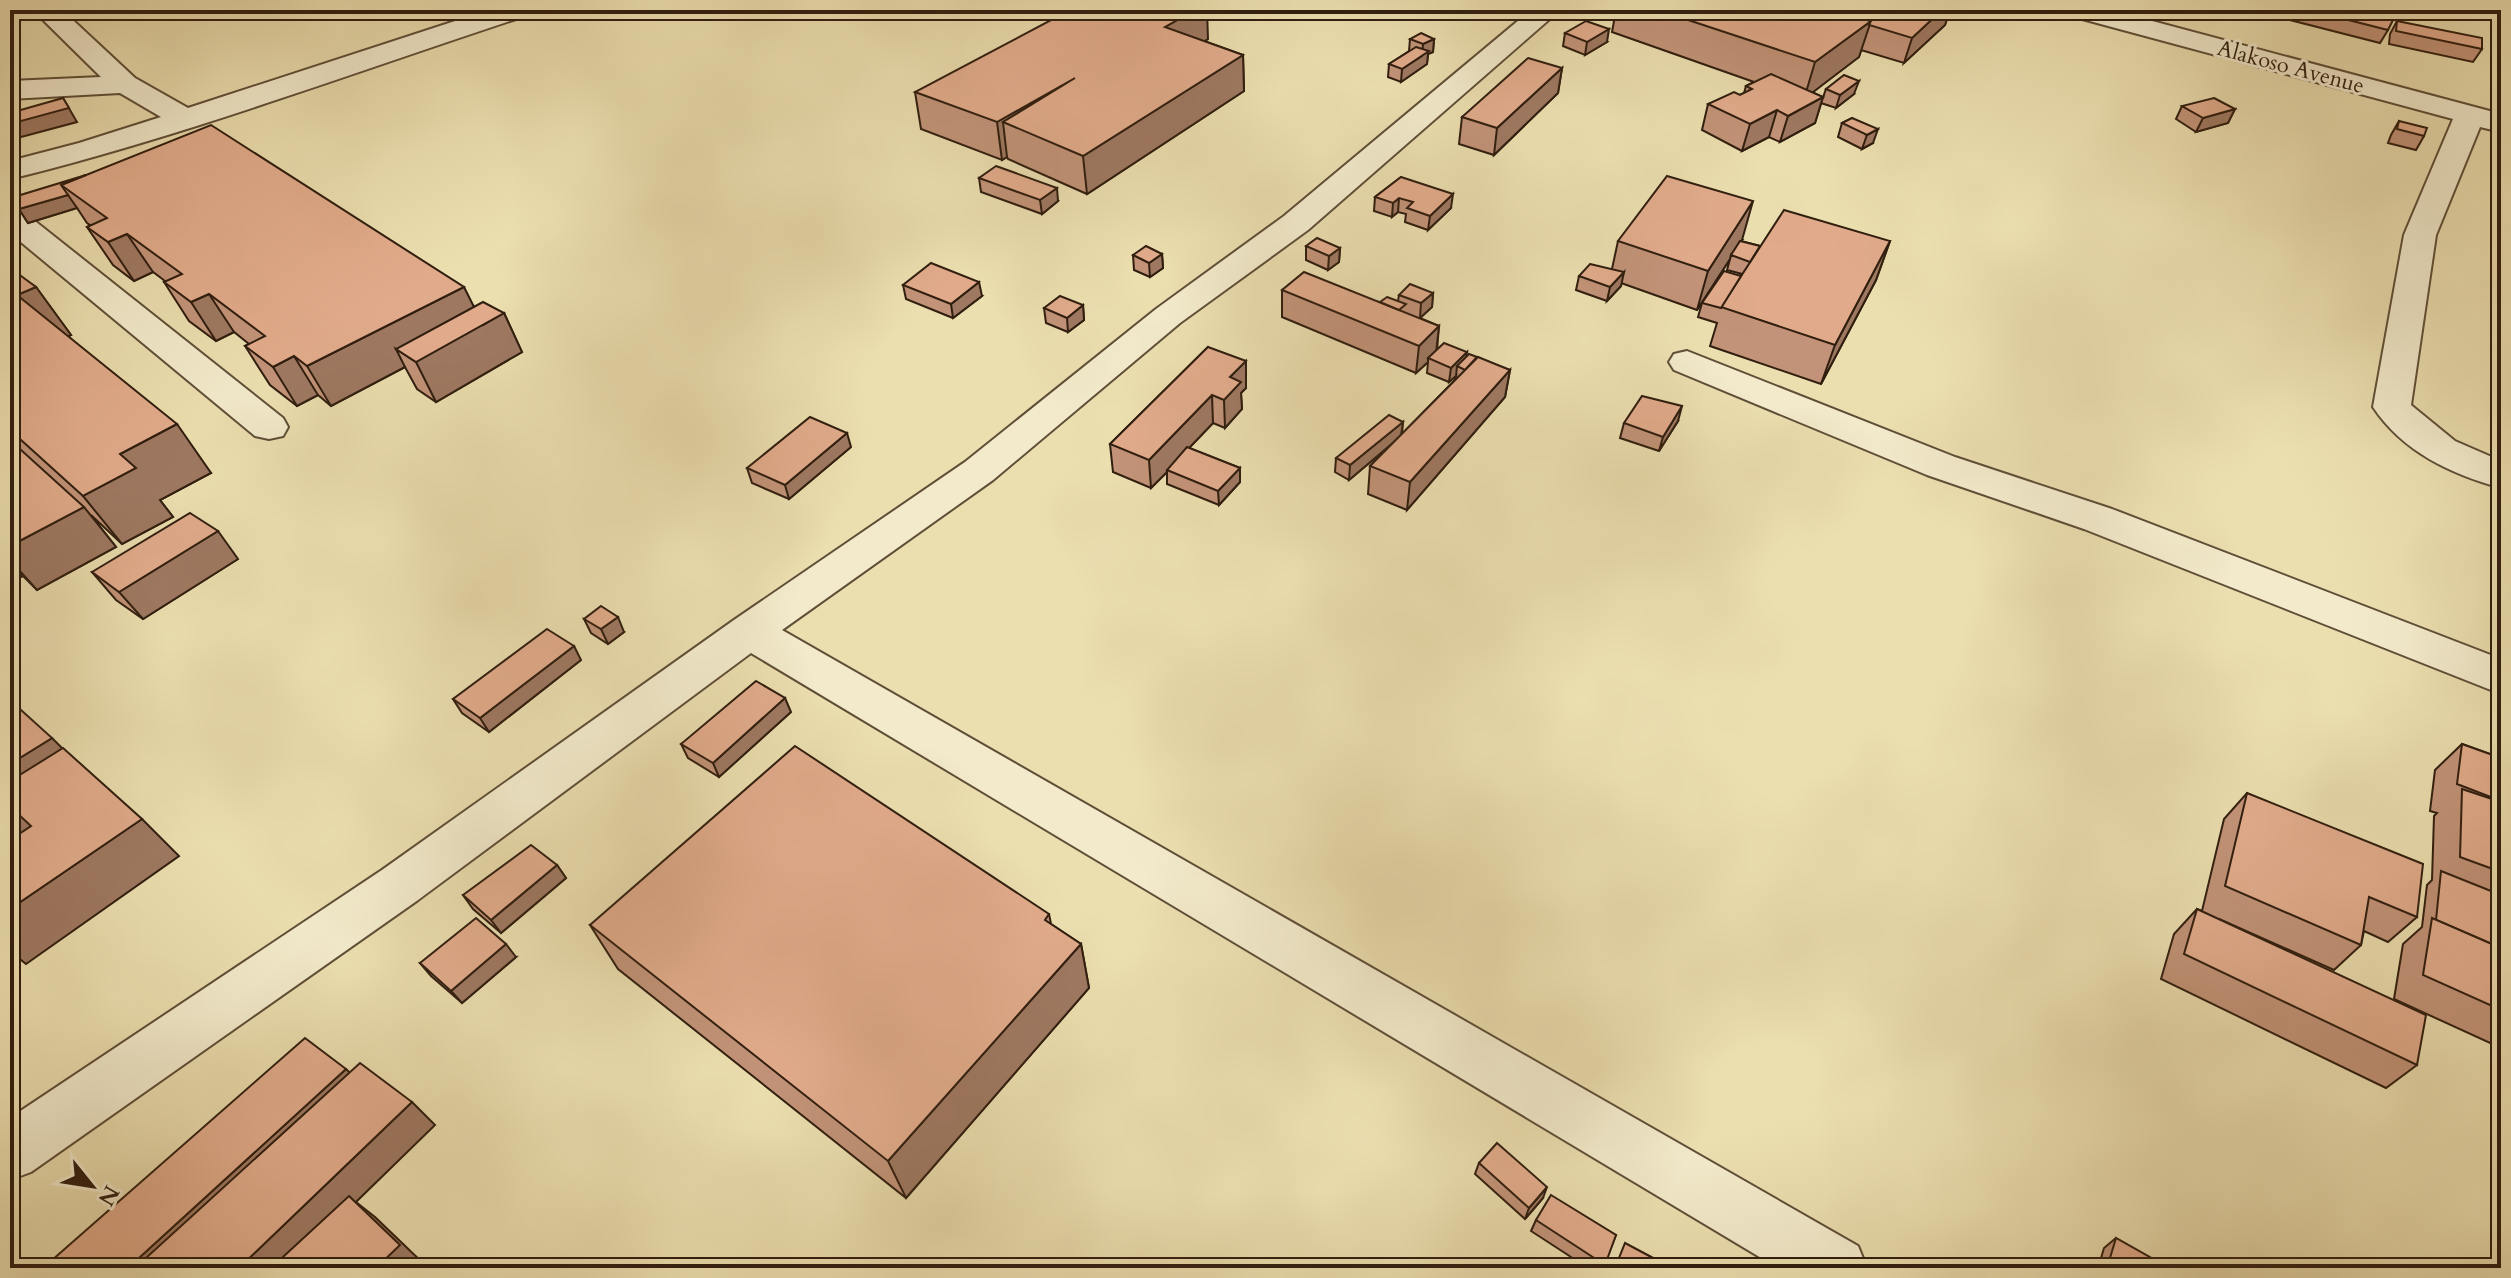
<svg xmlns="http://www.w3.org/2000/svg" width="2511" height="1278" viewBox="0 0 2511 1278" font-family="Cardo,serif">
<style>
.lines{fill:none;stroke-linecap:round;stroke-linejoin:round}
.minor-casing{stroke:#5f4e37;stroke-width:4}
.minor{fill:#f2eacb;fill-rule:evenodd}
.wall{fill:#c29378;stroke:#301e0f;stroke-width:2}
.shaded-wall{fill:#9e7861;stroke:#301e0f;stroke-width:2}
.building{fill:#e1ab8b;stroke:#301e0f;stroke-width:2}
.labels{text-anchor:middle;stroke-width:6;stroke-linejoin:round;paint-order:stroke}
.far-street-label{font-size:22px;fill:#301e0f;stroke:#f2eacb}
</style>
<rect width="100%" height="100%" fill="#ebdeaf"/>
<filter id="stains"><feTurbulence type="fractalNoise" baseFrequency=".0025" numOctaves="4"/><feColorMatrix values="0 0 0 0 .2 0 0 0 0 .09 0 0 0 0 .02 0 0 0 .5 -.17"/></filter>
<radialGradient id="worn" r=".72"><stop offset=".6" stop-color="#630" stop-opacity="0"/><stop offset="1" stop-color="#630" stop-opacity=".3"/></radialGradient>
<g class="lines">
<g class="minor-casing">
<g id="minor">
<path d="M33 10H62L135 78 188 108 489 10H529L525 16C354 72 185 136 10 179V161L79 143 161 117 120 93 10 99V81L101 77Z"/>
<polygon points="1531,10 1560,10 1308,230 1180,323 993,480 782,630 1858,1246 1867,1268 1778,1268 751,653 418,900 31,1172 10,1180 10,1118 382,870 734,620 965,462 1156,309 1284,216"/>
<path d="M2067 10H2111L2501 114V132L2480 127 2436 235 2411 405 2455 441 2501 461V488C2451 474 2403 452 2373 407L2404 235 2453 119 2071 16Z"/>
<polygon points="10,207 21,210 283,418 288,427 283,436 269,439 255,436 10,233"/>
<polygon points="1687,351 1955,457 2112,509 2501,659 2501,694 2084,529 1927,475 1674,370 1669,362 1674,354"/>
</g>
</g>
<use href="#minor" class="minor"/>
</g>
<g class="wall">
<polygon points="659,10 696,10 673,19"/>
<polygon points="1616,10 1836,10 1857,17 1881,12 1884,10 1950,10 1945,25 1904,63 1861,50 1859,57 1812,92 1823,97 1815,123 1780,142 1769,137 1742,151 1702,130 1708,104 1740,95 1744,93 1746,86 1754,82 1612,32"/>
<polygon points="2295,10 2346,10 2388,30 2380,43 2290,20"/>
<polygon points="2397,21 2482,49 2473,62 2389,44 2390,34"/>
<polygon points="1565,33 1607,42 1585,55 1563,46"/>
<polygon points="1208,39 1204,41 1243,55 1244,91 1087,194 1008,159 1007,157 1002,160 921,129 915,92"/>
<polygon points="1410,39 1434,39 1433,52 1428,54 1427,64 1401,82 1388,77 1389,64 1409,51"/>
<polygon points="1562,68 1558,93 1494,155 1459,144 1462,117"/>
<polygon points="1826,89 1854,94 1836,108 1821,103"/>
<polygon points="2182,106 2235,109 2228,123 2196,132 2176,119"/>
<polygon points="1852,118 1873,143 1862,149 1838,137 1842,123"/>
<polygon points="2399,121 2424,136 2416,150 2388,143 2391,135"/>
<polygon points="86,175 474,306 504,313 522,352 436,402 417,389 405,367 331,406 318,395 297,406 270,385 245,346 249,344 234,332 216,341 189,321 164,282 165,281 153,272 134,281 113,265 87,227 90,225 87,223 77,208 28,223 19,209"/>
<polygon points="1401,177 1451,208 1428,230 1405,222 1406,214 1398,212 1392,217 1374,211 1375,197"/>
<polygon points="979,178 1058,201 1042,214 981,192"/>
<polygon points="1742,240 1741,241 1760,246 1890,241 1876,280 1821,384 1710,346 1717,323 1698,317 1702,303 1742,274 1727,270 1730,259 1697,310 1621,283 1621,286 1607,301 1576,290 1579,276 1612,269 1618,241"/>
<polygon points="1306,246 1340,248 1339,262 1328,270 1306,260"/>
<polygon points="1162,254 1163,268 1150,277 1134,270 1133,255"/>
<polygon points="10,271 36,287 71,335 68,336 211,473 160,500 173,517 122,544 91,515 116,547 37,590 23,576 10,582"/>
<polygon points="903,285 982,296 953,318 906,299"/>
<polygon points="1282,290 1380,302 1398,301 1399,295 1433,293 1432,307 1420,318 1439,326 1437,351 1466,357 1510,370 1505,397 1407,510 1368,494 1370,466 1392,444 1349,480 1335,472 1336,458 1403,422 1402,434 1455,380 1456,376 1449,382 1427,373 1428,362 1416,373 1282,317"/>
<polygon points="1083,305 1084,320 1068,332 1046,323 1044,308"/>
<polygon points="1208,347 1246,388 1241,393 1242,409 1225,428 1213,423 1189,448 1240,468 1240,482 1219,505 1167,484 1167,472 1151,488 1113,472 1110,444"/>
<polygon points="1678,421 1659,451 1620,438 1624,423"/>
<polygon points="851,447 789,499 752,483 747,468"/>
<polygon points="238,559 143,619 116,600 92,572"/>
<polygon points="584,619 624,632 608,644 591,633"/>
<polygon points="581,660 489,732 462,713 453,699"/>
<polygon points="791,712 719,777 688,758 681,744"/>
<polygon points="2462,744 2501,758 2501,1048 2394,999 2403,944 2422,927 2427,885 2432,880 2434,816 2437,813 2430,811 2435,770"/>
<polygon points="2247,793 2417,917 2388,942 2364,931 2361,945 2334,970 2219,919 2417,1065 2386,1088 2161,979 2174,934 2197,909 2202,911 2224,819"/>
<polygon points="557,865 566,878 501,933 473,909 463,895"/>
<polygon points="1049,914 1051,924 1081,944 1089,988 906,1198 618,969 590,925"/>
<polygon points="516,957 462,1003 431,976 420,963"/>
<polygon points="1479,1163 1543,1198 1525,1219 1475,1174"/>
<polygon points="1536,1220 1616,1235 1603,1268 1588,1268 1531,1231"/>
<polygon points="2116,1238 2169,1268 2098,1268 2104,1248"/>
</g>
<g class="shaded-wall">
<polygon points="671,10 696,10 673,19"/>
<polygon points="1195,10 1207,10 1208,39 1167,63 1165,27"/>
<polygon points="1942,10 1950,10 1945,25 1904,63 1912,38"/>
<polygon points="1871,21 1859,57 1804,99 1815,62"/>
<polygon points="1609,29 1607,42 1585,55 1587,42"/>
<polygon points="1434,39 1433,52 1428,54 1427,64 1401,82 1402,69 1422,56 1423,44"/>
<polygon points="1243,55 1244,91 1087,194 1083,156"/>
<polygon points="1562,68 1558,93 1494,155 1497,128"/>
<polygon points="1075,78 1003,122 1007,157 1002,160 997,122"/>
<polygon points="1859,81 1854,94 1836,108 1840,95"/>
<polygon points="1823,97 1815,123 1780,142 1788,116"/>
<polygon points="63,98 77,122 10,140 10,124"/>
<polygon points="2235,109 2228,123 2196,132 2203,118"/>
<polygon points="1777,110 1769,137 1742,151 1750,124"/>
<polygon points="1878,129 1873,143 1862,149 1867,135"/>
<polygon points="1057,188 1058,201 1042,214 1040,200"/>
<polygon points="1453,194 1451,208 1428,230 1430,216"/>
<polygon points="68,195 77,208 28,223 19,209"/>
<polygon points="1399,198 1398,212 1392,217 1393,203"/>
<polygon points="1753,201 1742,240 1732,256 1731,255 1730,259 1697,310 1708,271"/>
<polygon points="127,234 153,272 134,281 108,242"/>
<polygon points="1890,241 1876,280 1821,384 1835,345"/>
<polygon points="1340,248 1339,262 1328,270 1329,256"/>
<polygon points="1162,254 1163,268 1150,277 1149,263"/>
<polygon points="1624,272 1621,286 1607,301 1610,287"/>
<polygon points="979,282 982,296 953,318 951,304"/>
<polygon points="36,287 71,335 53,343 17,295"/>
<polygon points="464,287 483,325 504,313 522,352 436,402 416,362 396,349 405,367 331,406 307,366"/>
<polygon points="1433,293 1432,307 1420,318 1421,303"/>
<polygon points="209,294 234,332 216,341 191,302"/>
<polygon points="1083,305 1084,320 1068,332 1067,318"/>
<polygon points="1439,326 1436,353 1428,358 1428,362 1416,373 1419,346"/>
<polygon points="1467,352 1465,367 1457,366 1456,376 1449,382 1451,368"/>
<polygon points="294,356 318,395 297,406 273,367"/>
<polygon points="1246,361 1246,388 1241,393 1242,409 1225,428 1224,400 1230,377"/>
<polygon points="1510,370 1505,397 1407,510 1410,482"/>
<polygon points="1212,395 1213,423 1168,470 1167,470 1167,472 1151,488 1149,460"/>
<polygon points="1682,406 1678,421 1659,451 1663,437"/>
<polygon points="1403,422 1401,436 1349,480 1350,465"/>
<polygon points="177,424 211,473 160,500 173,517 122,544 83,496 120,454"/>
<polygon points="847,433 851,447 789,499 785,485"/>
<polygon points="1240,468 1240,482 1219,505 1218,491"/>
<polygon points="84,507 116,547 37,590 10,560 10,546"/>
<polygon points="218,531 238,559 143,619 119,592"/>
<polygon points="10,561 23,576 10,582"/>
<polygon points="618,617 624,632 608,644 601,629"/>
<polygon points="574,646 581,660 489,732 480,718"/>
<polygon points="785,698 791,712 719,777 713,763"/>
<polygon points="52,738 90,776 56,848 10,879 10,764"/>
<polygon points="142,819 179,856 26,964 10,951 10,909"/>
<polygon points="557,865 566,878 501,933 491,920"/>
<polygon points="506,944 516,957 462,1003 451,991"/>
<polygon points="1081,944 1089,988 906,1198 888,1161"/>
<polygon points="346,1069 371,1093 182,1268 128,1268"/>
<polygon points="412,1102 435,1125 356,1202 375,1217 425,1265 422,1268 239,1268"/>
<polygon points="1547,1187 1543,1198 1525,1219 1529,1208"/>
</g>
<g class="building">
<polygon points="1070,10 1195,10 1165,27 1243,55 1083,156 1003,122 1075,78 997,122 915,92"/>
<polygon points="1658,10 1836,10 1871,21 1815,62"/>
<polygon points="1865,10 1873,10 1881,12 1884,10 1942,10 1912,38 1869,25 1871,21 1857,17"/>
<polygon points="2309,10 2346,10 2393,20 2388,30"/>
<polygon points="1586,21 1609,29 1587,42 1565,33"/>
<polygon points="2397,21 2482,38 2482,49 2396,31"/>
<polygon points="1421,33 1434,39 1423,44 1410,39"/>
<polygon points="1416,47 1429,51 1402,69 1389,64"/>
<polygon points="1528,58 1562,68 1497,128 1462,117"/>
<polygon points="1771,74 1823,97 1788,116 1777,110 1750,124 1708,104 1734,92 1740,95 1752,89 1746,86"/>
<polygon points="1844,75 1859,81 1840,95 1826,89"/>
<polygon points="63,98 69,108 10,124 10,113"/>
<polygon points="2214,98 2235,109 2203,118 2182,106"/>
<polygon points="1852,118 1878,129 1867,135 1842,123"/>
<polygon points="2399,121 2427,128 2424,136 2397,129"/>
<polygon points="211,125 464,287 307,366 294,356 273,367 245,346 265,336 209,294 191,302 164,282 182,274 127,234 108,242 87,227 107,218 61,185"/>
<polygon points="996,166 1057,188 1040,200 979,178"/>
<polygon points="86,175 61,185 68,195 19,209 14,197"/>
<polygon points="1667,176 1753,201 1708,271 1618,241"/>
<polygon points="1401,177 1453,194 1430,216 1407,208 1413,202 1399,198 1393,203 1375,197"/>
<polygon points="1784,210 1890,241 1835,345 1721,307"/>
<polygon points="1317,238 1340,248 1329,256 1306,246"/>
<polygon points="1740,241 1760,246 1750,262 1731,255"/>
<polygon points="1146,246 1162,254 1149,263 1133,255"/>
<polygon points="931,263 979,282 951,304 903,285"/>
<polygon points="1590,264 1624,272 1610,287 1579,276"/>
<polygon points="13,270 36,287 17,295 177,424 120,454 136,468 83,496 10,430 10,271"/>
<polygon points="1724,271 1741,276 1721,308 1702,303"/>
<polygon points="1304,272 1439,326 1419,346 1282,290"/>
<polygon points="1410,284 1433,293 1421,303 1399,295"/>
<polygon points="1060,296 1083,305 1067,318 1044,308"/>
<polygon points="1387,297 1406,304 1399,310 1380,302"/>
<polygon points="483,302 504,313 416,362 396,349"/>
<polygon points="1444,343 1467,352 1451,368 1428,358"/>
<polygon points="1208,347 1246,361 1230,377 1241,382 1224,400 1212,395 1149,460 1110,444"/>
<polygon points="1469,354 1477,357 1465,370 1457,366"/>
<polygon points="1478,357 1510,370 1410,482 1370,466"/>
<polygon points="1642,396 1682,406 1663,437 1624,423"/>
<polygon points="1389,415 1403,422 1350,465 1336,458"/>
<polygon points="810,417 847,433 785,485 747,468"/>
<polygon points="10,440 84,507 10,546"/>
<polygon points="1187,447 1240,468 1218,491 1167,470"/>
<polygon points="190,513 218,531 119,592 92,572"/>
<polygon points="601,606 618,617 601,629 584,619"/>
<polygon points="547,629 574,646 480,718 453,699"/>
<polygon points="756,681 785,698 713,763 681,744"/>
<polygon points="10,700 52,738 10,764"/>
<polygon points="2462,744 2501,758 2501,801 2457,784"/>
<polygon points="795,746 1049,914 1045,920 1081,944 888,1161 590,925"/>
<polygon points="63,748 142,819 10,909 10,840 31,826 15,811 10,814 10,781"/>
<polygon points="2462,789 2501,802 2501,872 2460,857"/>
<polygon points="2247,793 2423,864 2417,917 2369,897 2361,945 2225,886"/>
<polygon points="531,845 557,865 491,920 463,895"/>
<polygon points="2441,871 2501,895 2501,948 2436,920"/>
<polygon points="2197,909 2426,1015 2417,1065 2184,954"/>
<polygon points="476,918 506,944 451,991 420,963"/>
<polygon points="2432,918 2501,948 2501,1010 2423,975"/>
<polygon points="305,1038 346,1069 128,1268 43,1268"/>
<polygon points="360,1063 412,1102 239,1268 135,1268"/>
<polygon points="1497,1143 1547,1187 1529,1208 1479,1163"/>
<polygon points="1551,1195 1616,1235 1605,1265 1536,1220"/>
<polygon points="349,1196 400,1245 376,1268 271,1268"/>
<polygon points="2116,1238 2169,1268 2107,1268"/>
<polygon points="1625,1243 1672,1268 1615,1268"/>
</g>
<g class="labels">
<g class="far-street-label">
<text transform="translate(2291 66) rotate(15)" y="8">Alakoso Avenue</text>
</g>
</g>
<rect width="2511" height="1278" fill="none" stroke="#ebdeaf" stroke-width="40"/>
<rect x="12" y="12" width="2487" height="1254" fill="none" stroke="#301e0f" stroke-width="4"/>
<rect x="20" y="20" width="2471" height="1238" fill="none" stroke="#301e0f" stroke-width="2"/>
<g transform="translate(92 1186) rotate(120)" stroke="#f2eacb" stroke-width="6" paint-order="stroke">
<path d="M0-6L14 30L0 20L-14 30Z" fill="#301e0f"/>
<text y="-12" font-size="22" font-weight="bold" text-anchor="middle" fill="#301e0f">N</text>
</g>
<rect width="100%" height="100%" filter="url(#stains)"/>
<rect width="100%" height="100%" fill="url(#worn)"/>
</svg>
